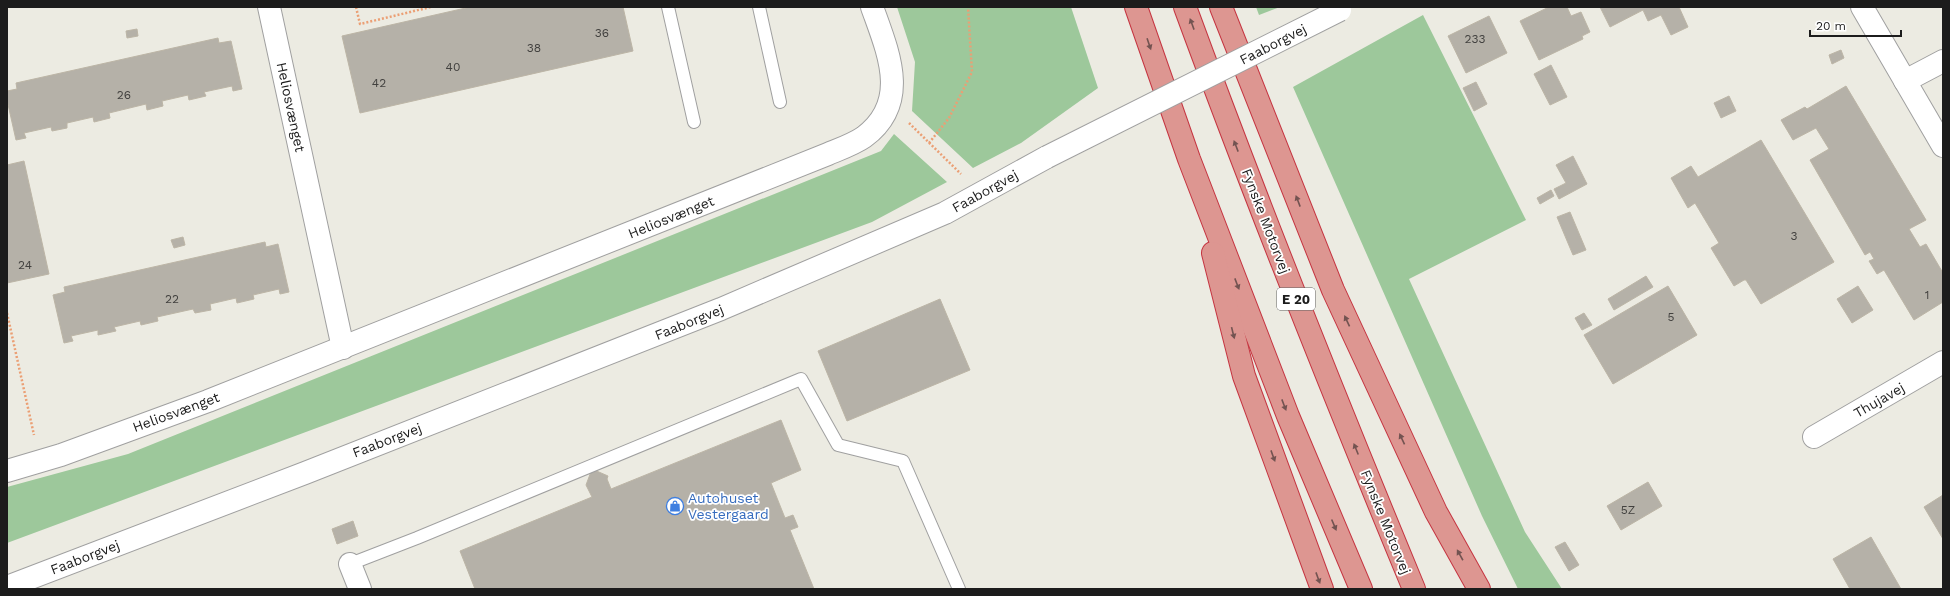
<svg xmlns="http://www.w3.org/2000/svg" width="1950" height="596" viewBox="0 0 1950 596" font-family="'Work Sans',sans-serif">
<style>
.forest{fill:#9dc89b}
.building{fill:#b5b1a8;stroke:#bcb5a6}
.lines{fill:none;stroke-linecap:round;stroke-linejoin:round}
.lane-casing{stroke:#a0a0a0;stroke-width:14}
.street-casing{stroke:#a0a0a0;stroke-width:24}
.highway-casing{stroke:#c53541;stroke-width:24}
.path{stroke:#eb9f74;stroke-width:2.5;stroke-dasharray:2 2;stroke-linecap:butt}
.lane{stroke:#fff;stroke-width:12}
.street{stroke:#fff;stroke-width:22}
.highway{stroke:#dd9691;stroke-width:22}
.street-bridge-casing{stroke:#a0a0a0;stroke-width:24;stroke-linecap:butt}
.street-bridge{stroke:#fff;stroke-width:22}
.oneway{fill:#735351}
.labels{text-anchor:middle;stroke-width:3.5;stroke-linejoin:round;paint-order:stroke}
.number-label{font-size:12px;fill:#42413f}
.shield{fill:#fff;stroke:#606060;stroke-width:1}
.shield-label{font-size:13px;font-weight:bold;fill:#1c1c1c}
.street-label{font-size:14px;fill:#1c1c1c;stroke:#fff}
.shop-label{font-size:14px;fill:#366cbe;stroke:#fff;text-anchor:start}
</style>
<rect width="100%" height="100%" fill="#ecebe2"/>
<g class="forest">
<polygon points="897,7 1071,7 1098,88 1021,143 973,168 912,111 915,62"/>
<polygon points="1256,7 1280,7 1259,15"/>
<polygon points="1423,15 1526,220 1409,279 1525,532 1562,589 1518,589 1482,516 1293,87"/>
<polygon points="894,134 947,182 872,222 7,543 7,487 128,454 881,151"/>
</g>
<g class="building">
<polygon points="470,7 623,7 633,51 360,113 342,36"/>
<polygon points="1549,7 1567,7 1571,16 1581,12 1590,32 1582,36 1583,39 1539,60 1520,21"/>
<polygon points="1600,7 1679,7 1688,27 1671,35 1661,15 1648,21 1643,10 1610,27"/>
<polygon points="1489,16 1507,53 1466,73 1448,36"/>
<polygon points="137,29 138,36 127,38 126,31"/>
<polygon points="218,38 219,43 231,41 242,89 233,91 232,86 204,92 206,96 189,100 188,95 162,101 163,106 147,110 146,104 109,113 110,118 94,122 93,117 67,123 67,128 52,131 51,127 24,133 26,138 16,140 7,100 7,91 17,89 16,83"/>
<polygon points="1841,50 1844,58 1832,64 1829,55"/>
<polygon points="1551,65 1567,97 1550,105 1534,74"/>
<polygon points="1476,82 1487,104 1474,111 1463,88"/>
<polygon points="1846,86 1926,220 1909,229 1920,247 1926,244 1943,273 1943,302 1914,320 1884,270 1877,274 1869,261 1874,259 1870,252 1865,255 1810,160 1829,149 1816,128 1793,140 1781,120 1805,107 1807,109"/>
<polygon points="1729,96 1736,111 1721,118 1714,103"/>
<polygon points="1761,140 1834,262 1761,304 1746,280 1744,280 1734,286 1711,248 1719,243 1695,203 1688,208 1671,178 1691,166 1698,177"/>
<polygon points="1573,156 1587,184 1559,199 1554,189 1566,183 1556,165"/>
<polygon points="24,161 49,274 7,283 7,165"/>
<polygon points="1551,190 1554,196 1540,204 1537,198"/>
<polygon points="1570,212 1586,250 1573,255 1557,217"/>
<polygon points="183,237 185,245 174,248 171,240"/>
<polygon points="265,242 266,247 278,244 289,292 280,294 279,289 253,295 254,299 237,303 236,298 210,304 211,310 195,313 193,309 157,317 158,321 141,325 140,321 114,327 116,331 98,335 98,330 71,336 73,341 64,343 53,295 65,292 64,287"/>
<polygon points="1646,276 1653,287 1614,310 1608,299"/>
<polygon points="1668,286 1697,335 1613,384 1584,335"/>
<polygon points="1858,286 1873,310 1852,323 1837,299"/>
<polygon points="940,299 970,370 847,421 818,351"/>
<polygon points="1584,313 1592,325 1582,330 1575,318"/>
<polygon points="781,420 801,470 771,483 785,518 793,515 798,527 790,530 814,589 475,589 460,551 592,497 586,485 592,469 608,476 607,479 611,489"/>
<polygon points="1648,482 1662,506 1621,530 1607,506"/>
<polygon points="1943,495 1943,539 1924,507"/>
<polygon points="353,521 358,536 337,544 332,529"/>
<polygon points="1871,537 1901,589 1850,589 1833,559"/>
<polygon points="1565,542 1579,565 1569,571 1555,547"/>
</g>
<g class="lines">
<g class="lane-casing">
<g id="lane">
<polyline points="668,7 694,122"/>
<polyline points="759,7 780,102"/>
<polyline points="350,564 417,538 801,379 838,445 903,461 959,589"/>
</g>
</g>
<g class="street-casing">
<g id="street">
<polyline points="269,7 343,348"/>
<polyline points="1862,7 1943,146"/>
<polyline points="1905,81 1943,61"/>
<polyline points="1814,437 1943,362"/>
<path d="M7 471 61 455 208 401 828 154C840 149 854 144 864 137 911 102 888 52 872 7"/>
<polyline points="350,564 360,589"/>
<polyline points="7,587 305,473 721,309 945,213 1047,157"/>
</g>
</g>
<g class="highway-casing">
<g id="highway">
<polyline points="1136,7 1189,159 1288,416 1361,589"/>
<path d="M1185 7C1257 203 1334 396 1414 589"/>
<polyline points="1221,7 1333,290 1436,512 1479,589"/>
<polyline points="1213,253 1244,376 1322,589"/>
</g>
</g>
<g class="path">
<polyline points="356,7 360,24 431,7"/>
<polyline points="909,123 961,174"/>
<polyline points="929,143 949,118 972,72 968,7"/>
<polyline points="7,313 34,435"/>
</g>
<use href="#lane" class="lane"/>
<use href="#street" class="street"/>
<use href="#highway" class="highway"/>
<g class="street-bridge-casing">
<polyline id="street-bridge" points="1047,157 1340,10"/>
</g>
<use href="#street-bridge" class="street-bridge"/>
</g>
<defs><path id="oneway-solid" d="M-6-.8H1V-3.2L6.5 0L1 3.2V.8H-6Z"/></defs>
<g class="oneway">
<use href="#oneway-solid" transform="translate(1192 24) rotate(-110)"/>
<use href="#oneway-solid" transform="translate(1149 44) rotate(71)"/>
<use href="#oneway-solid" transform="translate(1236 146) rotate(-111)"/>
<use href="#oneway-solid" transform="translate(1298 201) rotate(-111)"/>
<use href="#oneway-solid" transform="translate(1237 284) rotate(69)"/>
<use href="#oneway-solid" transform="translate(1347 321) rotate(-115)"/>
<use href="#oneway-solid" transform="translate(1233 333) rotate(76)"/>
<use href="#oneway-solid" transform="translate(1284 405) rotate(69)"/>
<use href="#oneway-solid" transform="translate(1402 439) rotate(-115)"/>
<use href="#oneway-solid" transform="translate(1356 449) rotate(-112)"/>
<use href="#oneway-solid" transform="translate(1273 456) rotate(70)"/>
<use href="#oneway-solid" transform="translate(1334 525) rotate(67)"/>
<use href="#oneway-solid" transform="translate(1460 555) rotate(-119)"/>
<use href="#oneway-solid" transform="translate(1318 578) rotate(70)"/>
</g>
<defs>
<g id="shop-ring" transform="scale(0.9)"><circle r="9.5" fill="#fff" stroke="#3f7fe0" stroke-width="1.5"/><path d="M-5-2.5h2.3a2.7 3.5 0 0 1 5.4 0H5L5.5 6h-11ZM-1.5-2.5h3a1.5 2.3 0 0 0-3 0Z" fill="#3f7fe0"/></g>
</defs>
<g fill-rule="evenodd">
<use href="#shop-ring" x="675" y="506"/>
</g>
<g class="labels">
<g class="number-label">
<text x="602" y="37">36</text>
<text x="1475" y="43">233</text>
<text x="534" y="52">38</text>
<text x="453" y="71">40</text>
<text x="379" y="87">42</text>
<text x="124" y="99">26</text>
<text x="1794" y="240">3</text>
<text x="25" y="269">24</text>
<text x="1927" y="299">1</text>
<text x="172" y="303">22</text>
<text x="1671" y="321">5</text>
<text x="1628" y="514">5Z</text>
</g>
<rect class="shield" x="1277" y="288" width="38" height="22" rx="3"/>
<g class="shield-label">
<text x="1296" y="304">E 20</text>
</g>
<g class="street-label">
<text transform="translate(1273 44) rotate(-27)" y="5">Faaborgvej</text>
<text transform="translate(291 107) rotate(78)" y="5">Heliosvænget</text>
<text transform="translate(985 191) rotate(-29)" y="5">Faaborgvej</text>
<text transform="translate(671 217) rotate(-22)" y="5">Heliosvænget</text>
<text transform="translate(1266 221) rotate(69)" y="5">Fynske Motorvej</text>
<text transform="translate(689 322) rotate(-22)" y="5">Faaborgvej</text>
<text transform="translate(1879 400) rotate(-30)" y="5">Thujavej</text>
<text transform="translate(176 412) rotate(-20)" y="5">Heliosvænget</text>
<text transform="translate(387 440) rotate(-21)" y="5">Faaborgvej</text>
<text transform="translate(1386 522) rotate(68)" y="5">Fynske Motorvej</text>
<text transform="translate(85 557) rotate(-21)" y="5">Faaborgvej</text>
</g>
<g class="shop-label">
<text x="688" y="503">Autohuset<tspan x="688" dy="16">Vestergaard</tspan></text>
</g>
</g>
<rect width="1950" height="596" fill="none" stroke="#1c1c1c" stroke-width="16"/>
<path d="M1810 30v6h91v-6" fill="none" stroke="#1c1c1c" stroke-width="2"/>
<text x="1816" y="30" font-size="12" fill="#1c1c1c" stroke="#ffffff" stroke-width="3" paint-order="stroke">20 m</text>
</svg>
